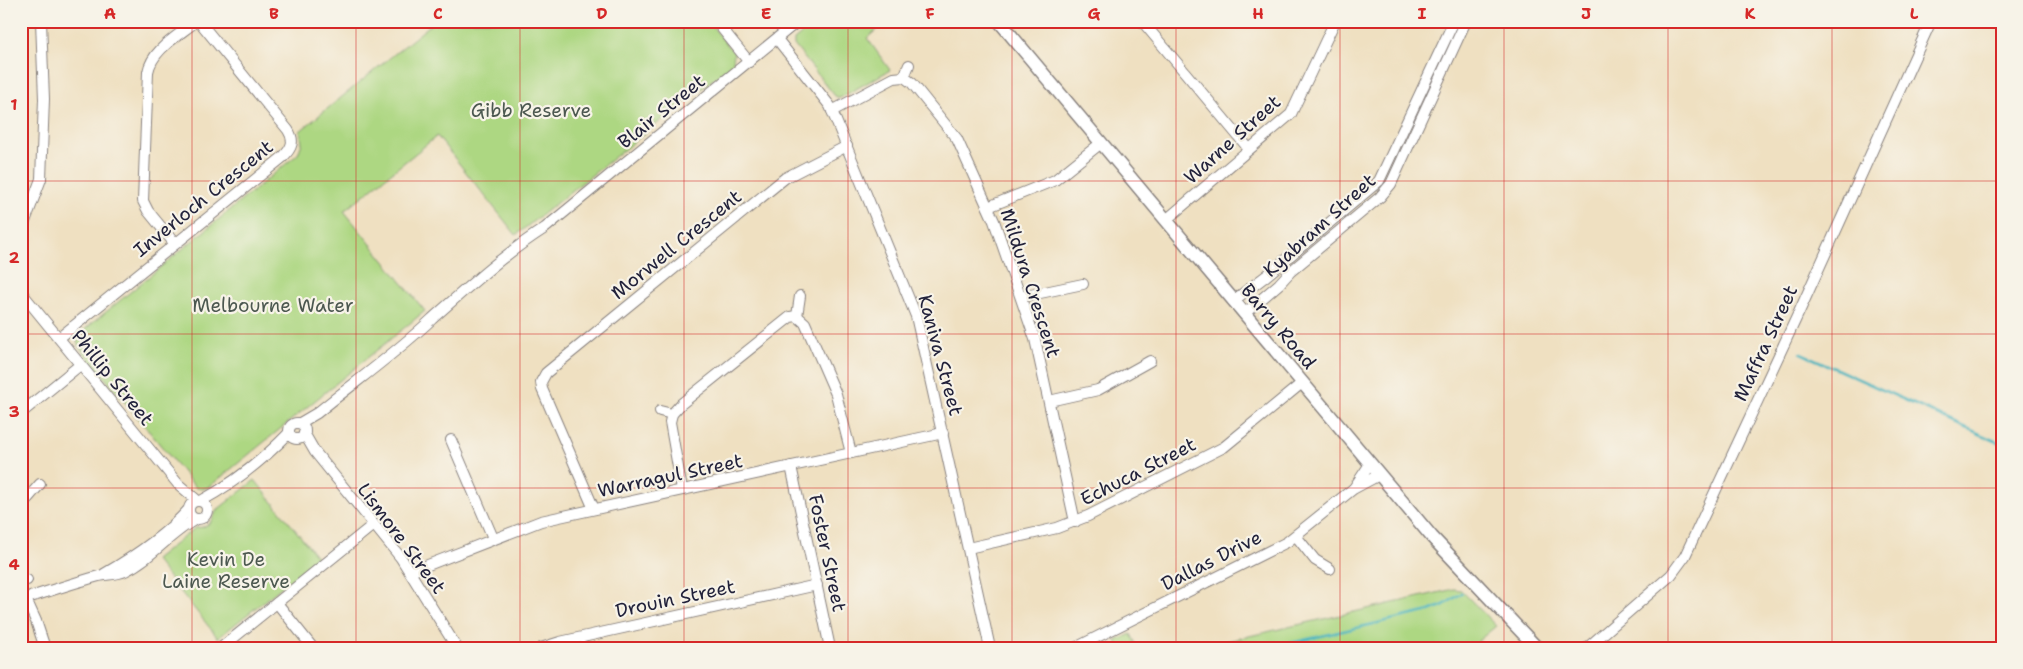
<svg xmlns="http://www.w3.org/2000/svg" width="2023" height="669" viewBox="0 0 2023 669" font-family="'Shantell Sans',sans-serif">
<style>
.green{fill:#add782;stroke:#687c5e}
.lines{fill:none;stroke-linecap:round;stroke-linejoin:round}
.stream{stroke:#44b3be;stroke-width:2.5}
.minor-casing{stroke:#88817e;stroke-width:12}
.major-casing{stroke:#88817e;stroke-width:15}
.minor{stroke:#fff;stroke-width:10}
.major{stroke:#fff;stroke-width:12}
.grid{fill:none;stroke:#d62828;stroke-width:1;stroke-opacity:0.55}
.labels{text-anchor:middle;stroke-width:4.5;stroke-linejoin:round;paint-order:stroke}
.park-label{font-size:19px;fill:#4c5850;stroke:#f7f3e8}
.street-label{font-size:19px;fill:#22223b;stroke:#f7f3e8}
.neatline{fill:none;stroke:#d62828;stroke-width:2}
.grid-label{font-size:16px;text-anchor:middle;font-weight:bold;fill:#d62828}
</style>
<rect width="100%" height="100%" fill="#f7f3e8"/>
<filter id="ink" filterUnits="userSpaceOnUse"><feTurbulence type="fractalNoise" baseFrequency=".02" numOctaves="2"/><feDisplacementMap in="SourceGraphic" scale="10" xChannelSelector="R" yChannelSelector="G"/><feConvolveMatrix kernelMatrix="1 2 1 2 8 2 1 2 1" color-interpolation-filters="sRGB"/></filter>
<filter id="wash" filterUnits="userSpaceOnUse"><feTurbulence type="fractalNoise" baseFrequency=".0096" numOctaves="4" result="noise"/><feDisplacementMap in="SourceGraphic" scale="20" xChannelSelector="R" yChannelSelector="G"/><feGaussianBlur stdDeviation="1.12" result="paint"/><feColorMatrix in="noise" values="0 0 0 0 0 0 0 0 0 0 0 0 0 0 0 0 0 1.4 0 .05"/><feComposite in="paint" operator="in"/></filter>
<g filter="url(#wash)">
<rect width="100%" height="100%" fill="#efe0c1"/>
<g class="green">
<polygon points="435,21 708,21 734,53 733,63 729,67 516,235 437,136 344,211 425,311 209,487 202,489 196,488 79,347 77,341 78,335 298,154 302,143 300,131"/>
<polygon points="817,21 887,21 867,38 890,70 840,98 835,96 794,45 794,40"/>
<polygon points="255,480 318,558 218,638 155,560 195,528 203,527 210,523 217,510"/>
<polygon points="1454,589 1461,590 1496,626 1478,641 1483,648 1197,648"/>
<polygon points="1131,634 1138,648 1120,648 1116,641"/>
</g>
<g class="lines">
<g class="stream">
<polyline points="1801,353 2002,444"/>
<polyline points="1269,648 1430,611 1444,605 1462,593"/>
</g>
</g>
</g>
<g filter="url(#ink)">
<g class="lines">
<g class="minor-casing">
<g id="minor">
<polyline points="716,21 749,62"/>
<polyline points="1142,21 1249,149"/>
<polyline points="777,39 830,106 916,316 990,648"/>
<polyline points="904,77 909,65"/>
<polyline points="832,111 894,78 904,77 912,83 957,139 994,221 1035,339 1075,522"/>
<polyline points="988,207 1055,180 1101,143"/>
<polyline points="1166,220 1291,114 1335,21"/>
<polyline points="21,232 41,179 44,99 41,21"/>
<path d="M175 244 148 211 143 201 148 72C152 49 180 35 196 21"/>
<polyline points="21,292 178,484 198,501"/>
<polyline points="1021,297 1083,284"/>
<polyline points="1233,301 1266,276 1379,181 1454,21"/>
<polyline points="1244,314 1279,284 1290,272 1380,197 1391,184 1466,21"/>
<polyline points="797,316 800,296"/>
<path d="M59 338 283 157C292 148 295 141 288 130L199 21"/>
<polyline points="1049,401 1098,390 1150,361"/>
<polyline points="660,411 672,414"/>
<polyline points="21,413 80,365"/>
<path d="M300 423 317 413C355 382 396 353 432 319 469 286 503 255 545 228L798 21"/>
<circle cx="297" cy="431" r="8"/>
<polyline points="304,433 315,452 401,558 457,648"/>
<polyline points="451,440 493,538"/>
<polyline points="791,466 830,648"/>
<polyline points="1354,488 1370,464"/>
<polyline points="682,490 670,422 672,414 681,404 790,317 797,316 805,323 836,394 851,453"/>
<path d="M201 501C234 483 263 460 289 433"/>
<circle cx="198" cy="510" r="9"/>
<polyline points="21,506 40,484"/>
<polyline points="594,509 542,389 541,382 546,373 785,178 847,146"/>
<polyline points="1296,536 1315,560 1330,569"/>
<polyline points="968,548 1057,528 1088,516 1224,447 1302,383"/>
<polyline points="410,572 541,521 943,433"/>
<path d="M104 574C135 556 165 536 189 509"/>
<polyline points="21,579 27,580"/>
<polyline points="26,599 36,621 45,648"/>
<path d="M21 600C47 592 73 583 99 576 108 574 117 575 125 571 152 558 170 533 196 519"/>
<polyline points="277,603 313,648"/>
<polyline points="221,648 373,525"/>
<polyline points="541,648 560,642 817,585"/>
<polyline points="1075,648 1287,542 1353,489 1379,475"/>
<polyline points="1587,648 1671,575 1685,556 1800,310 1931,21"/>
</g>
</g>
<g class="major-casing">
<polyline id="major" points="999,21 1432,537 1537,648"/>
</g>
<use href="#minor" class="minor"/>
<use href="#major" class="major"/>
</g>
</g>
<path class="grid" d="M192 21V648M356 21V648M520 21V648M684 21V648M848 21V648M1012 21V648M1176 21V648M1340 21V648M1504 21V648M1668 21V648M1832 21V648M21 181H2002M21 334H2002M21 488H2002"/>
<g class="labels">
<g class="park-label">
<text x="531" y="117">Gibb Reserve</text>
<text x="273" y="312">Melbourne Water</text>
<text x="226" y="566">Kevin De<tspan x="226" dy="22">Laine Reserve</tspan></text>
</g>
<g class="street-label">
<text transform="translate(661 111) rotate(-39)" y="7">Blair Street</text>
<text transform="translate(1232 139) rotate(-42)" y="7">Warne Street</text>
<text transform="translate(203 198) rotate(-39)" y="7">Inverloch Crescent</text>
<text transform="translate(1319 225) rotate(-42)" y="7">Kyabram Street</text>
<text transform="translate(676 244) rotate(-39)" y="7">Morwell Crescent</text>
<text transform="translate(1031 283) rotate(72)" y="7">Mildura Crescent</text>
<text transform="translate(1279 326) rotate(50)" y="7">Barry Road</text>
<text transform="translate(1765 343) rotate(-65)" y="7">Maffra Street</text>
<text transform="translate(941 355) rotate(75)" y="7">Kaniva Street</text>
<text transform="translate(113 377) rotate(51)" y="7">Phillip Street</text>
<text transform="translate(1138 471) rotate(-27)" y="7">Echuca Street</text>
<text transform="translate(670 475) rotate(-12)" y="7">Warragul Street</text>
<text transform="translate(402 538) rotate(53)" y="7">Lismore Street</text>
<text transform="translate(828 553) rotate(78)" y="7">Foster Street</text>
<text transform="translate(1211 560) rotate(-27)" y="7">Dallas Drive</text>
<text transform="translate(675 598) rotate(-12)" y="7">Drouin Street</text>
</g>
</g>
<rect width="2023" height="669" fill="none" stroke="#f7f3e8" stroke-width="55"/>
<rect x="28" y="28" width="1968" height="614" class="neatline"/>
<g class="grid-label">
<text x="110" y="19">A</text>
<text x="274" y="19">B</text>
<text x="438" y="19">C</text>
<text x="602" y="19">D</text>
<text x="766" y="19">E</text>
<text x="930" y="19">F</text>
<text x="1094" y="19">G</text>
<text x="1258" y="19">H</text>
<text x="1422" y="19">I</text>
<text x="1586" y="19">J</text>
<text x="1750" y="19">K</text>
<text x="1914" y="19">L</text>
<text x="14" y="110">1</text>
<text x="14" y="263">2</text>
<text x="14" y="417">3</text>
<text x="14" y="570">4</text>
</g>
</svg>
